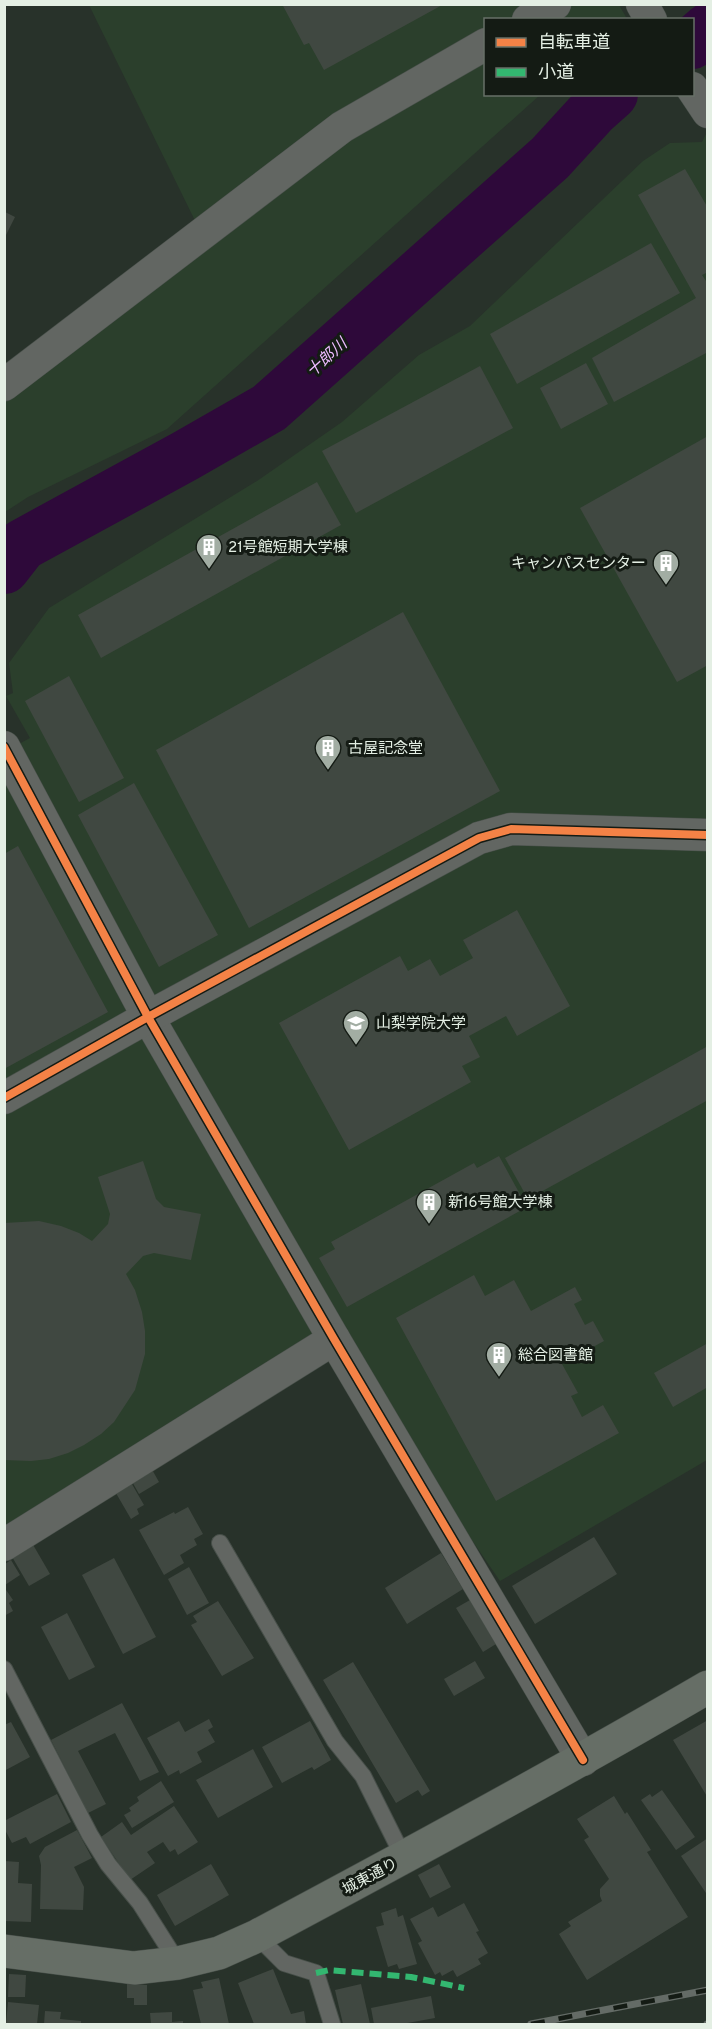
<svg xmlns="http://www.w3.org/2000/svg" width="712" height="2029" viewBox="0 0 712 2029" font-family="Overpass,'Noto Sans JP',sans-serif">
<style>
.built{fill:#2b3f2c}
.lines{fill:none;stroke-linecap:round;stroke-linejoin:round}
.river{stroke:#2e093a;stroke-width:52}
.building{fill:#404841}
.lane-casing{stroke:#474f49;stroke-width:18}
.street-casing{stroke:#474f49;stroke-width:33}
.highway-casing{stroke:#474f49;stroke-width:34}
.lane{stroke:#626662;stroke-width:16}
.street{stroke:#626662;stroke-width:32}
.highway{stroke:#666e66;stroke-width:33}
.rail-casing{stroke:#646b66;stroke-width:7}
.rail{stroke:#141b14;stroke-width:4.5;stroke-dasharray:14;stroke-linecap:butt}
.quiet{stroke:#33b770;stroke-width:6;stroke-dasharray:12 6;stroke-linecap:butt}
.cycleway-casing{stroke:#141b14;stroke-width:11}
.cycleway{stroke:#f48246;stroke-width:8}
.labels{text-anchor:middle;stroke-width:6;stroke-linejoin:round;paint-order:stroke}
.poi-label{font-size:15px;fill:#e4efe4;stroke:#141b14;text-anchor:start}
.street-label{font-size:15px;fill:#e4efe4;stroke:#141b14}
.water-label{font-size:16px;font-style:italic;fill:#ecbafe;stroke:#141b14}
</style>
<rect width="100%" height="100%" fill="#28322a"/>
<g class="built">
<polygon points="89,5 619,5 626,17 623,19 486,20 486,94 540,95 167,429 28,497 5,512 5,398 207,245"/>
<polygon points="707,132 707,1460 500,1581 334,1339 5,1545 4,752 30,738 6,696 13,693 9,663 49,608 257,481 342,422 419,355 470,326 643,161 670,143 702,142"/>
</g>
<g class="lines">
<g class="river">
<polyline points="692,43 708,29"/>
<polyline points="4,568 22,545 185,456 269,408 550,158 594,110 612,94"/>
</g>
</g>
<g class="building">
<polygon points="282,4 444,4 324,70 309,43 304,45"/>
<polygon points="685,169 708,208 708,272 702,275 708,284 708,352 614,402 592,358 696,298 638,195"/>
<polygon points="5,212 15,217 5,237"/>
<polygon points="651,243 680,293 517,384 490,334"/>
<polygon points="586,363 608,404 561,429 540,388"/>
<polygon points="480,366 513,428 356,513 322,451"/>
<polygon points="708,436 708,665 677,682 580,508"/>
<polygon points="317,482 341,525 101,658 78,615"/>
<polygon points="403,612 500,791 249,928 156,750"/>
<polygon points="69,676 124,778 79,802 25,701"/>
<polygon points="134,783 218,935 159,967 78,815"/>
<polygon points="18,846 108,1012 4,1069 4,854"/>
<polygon points="517,910 570,1006 517,1036 506,1016 469,1036 480,1057 462,1066 471,1082 349,1150 279,1023 400,956 408,971 430,959 440,976 473,958 463,940"/>
<polygon points="708,1046 708,1100 528,1199 505,1158"/>
<polygon points="499,1156 527,1207 347,1307 319,1258 335,1249 331,1242 474,1163 477,1168"/>
<polygon points="143,1161 156,1199 164,1207 201,1214 191,1260 154,1253 143,1256 126,1274 135,1290 142,1312 145,1331 145,1354 135,1390 114,1422 101,1434 84,1445 68,1453 49,1459 31,1461 4,1460 4,1223 39,1221 61,1226 79,1233 92,1241 108,1224 110,1214 98,1177"/>
<polygon points="474,1275 485,1296 514,1280 531,1311 575,1287 582,1300 574,1304 585,1325 593,1321 604,1341 562,1364 578,1393 571,1396 582,1417 603,1405 619,1433 496,1501 396,1318"/>
<polygon points="708,1343 708,1387 673,1407 654,1373"/>
<polygon points="150,1466 159,1482 139,1494 130,1478"/>
<polygon points="129,1479 144,1505 137,1509 139,1514 131,1519 113,1488"/>
<polygon points="188,1507 203,1534 194,1539 197,1545 180,1555 184,1563 164,1575 139,1530 174,1512 175,1514"/>
<polygon points="594,1537 617,1574 535,1624 512,1586"/>
<polygon points="32,1543 50,1574 29,1586 11,1555"/>
<polygon points="441,1553 463,1589 407,1624 385,1588"/>
<polygon points="114,1558 156,1637 123,1654 82,1575"/>
<polygon points="11,1560 20,1575 5,1585 5,1564"/>
<polygon points="189,1567 209,1603 187,1615 168,1579"/>
<polygon points="4,1587 13,1600 9,1603 13,1611 4,1616"/>
<polygon points="470,1600 496,1644 483,1652 456,1608"/>
<polygon points="218,1601 254,1658 222,1676 191,1625 197,1622 193,1616"/>
<polygon points="67,1613 95,1667 69,1680 41,1627"/>
<polygon points="475,1661 485,1678 454,1696 444,1679"/>
<polygon points="353,1662 430,1791 422,1796 418,1790 396,1803 323,1680"/>
<polygon points="122,1703 159,1772 140,1781 115,1733 78,1751 106,1804 88,1813 51,1740"/>
<polygon points="209,1719 213,1727 208,1730 215,1742 197,1752 202,1762 180,1774 179,1770 168,1776 147,1738 179,1721 185,1732"/>
<polygon points="708,1720 708,1798 673,1740"/>
<polygon points="310,1721 331,1760 314,1770 312,1767 282,1783 262,1747"/>
<polygon points="11,1722 30,1757 4,1771 4,1725"/>
<polygon points="253,1749 273,1787 218,1818 196,1780"/>
<polygon points="161,1781 174,1802 132,1828 124,1815 131,1811 129,1808 139,1801 137,1797"/>
<polygon points="662,1790 695,1837 676,1850 641,1800 650,1794 652,1797"/>
<polygon points="57,1794 71,1822 30,1844 26,1837 12,1843 4,1828 4,1821"/>
<polygon points="614,1796 625,1814 627,1812 651,1850 647,1852 688,1917 587,1980 559,1934 571,1926 568,1922 602,1901 600,1896 600,1889 609,1879 584,1840 589,1837 577,1819"/>
<polygon points="174,1806 198,1842 178,1855 175,1849 170,1852 163,1842 147,1852 155,1863 130,1880 101,1837 122,1822 131,1835"/>
<polygon points="77,1830 92,1858 74,1867 84,1887 83,1910 40,1909 41,1865 39,1856 45,1847"/>
<polygon points="708,1838 708,1896 681,1856"/>
<polygon points="4,1861 19,1862 18,1883 32,1884 31,1922 4,1921"/>
<polygon points="211,1864 229,1895 175,1926 157,1895"/>
<polygon points="439,1864 451,1887 430,1898 418,1875"/>
<polygon points="464,1903 479,1931 476,1932 488,1953 478,1959 481,1964 457,1977 453,1970 442,1976 440,1972 435,1975 418,1943 422,1941 410,1919 433,1907 438,1917"/>
<polygon points="396,1908 398,1917 403,1915 417,1964 399,1969 397,1964 388,1967 376,1927 384,1925 381,1913"/>
<polygon points="273,1969 291,2014 304,2011 306,2024 254,2024 238,1983"/>
<polygon points="9,1974 26,1975 25,1997 8,1997"/>
<polygon points="219,1978 229,2024 201,2024 193,1990 203,1988 201,1982"/>
<polygon points="127,1984 147,1985 147,2005 134,2005 134,1998 127,1998"/>
<polygon points="361,1984 370,2024 343,2024 335,1990"/>
<polygon points="431,1996 435,2018 402,2024 374,2024 371,2008"/>
<polygon points="8,2002 39,2005 37,2024 6,2024"/>
<polygon points="45,2011 61,2012 60,2019 81,2021 81,2024 44,2024"/>
<polygon points="172,2012 172,2022 183,2021 183,2024 151,2024 150,2013"/>
</g>
<g class="lines">
<g class="lane-casing">
<g id="lane">
<polyline points="220,1543 335,1741 363,1776 404,1858"/>
<polyline points="4,1669 90,1835 108,1864 140,1903 178,1963"/>
<polyline points="257,1936 284,1963 316,1973 332,2024"/>
</g>
</g>
<g class="street-casing">
<g id="street">
<polyline points="642,4 651,20"/>
<polyline points="528,20 555,4"/>
<polyline points="692,88 708,112"/>
<polyline points="4,385 342,127 486,44"/>
<polyline points="4,747 148,1017 334,1339 583,1760"/>
<polyline points="4,1098 148,1017 479,838 511,829 708,835"/>
<polyline points="4,1545 334,1339"/>
</g>
</g>
<g class="highway-casing">
<path id="highway" d="M4 1951 134 1968 178 1963 219 1953 257 1936C409 1855 559 1774 708 1687"/>
</g>
<use href="#lane" class="lane"/>
<use href="#street" class="street"/>
<use href="#highway" class="highway"/>
<g class="rail-casing">
<g id="rail">
<polyline points="531,2024 708,1990"/>
<polyline points="707,2024 708,2024"/>
</g>
</g>
<use href="#rail" class="rail"/>
<polyline class="quiet" points="316,1973 329,1970 411,1977 464,1988"/>
<g class="cycleway-casing">
<g id="cycleway">
<polyline points="4,747 148,1017 334,1339 583,1760"/>
<polyline points="4,1098 148,1017 479,838 511,829 708,835"/>
</g>
</g>
<use href="#cycleway" class="cycleway"/>
</g>
<defs>
<g id="building-pin" transform="scale(1.35)"><path d="M0 17L-7.5 6A9.5 9.5 0 1 1 7.5 6Z" fill="#a2ada3" stroke="#141b14"/><path d="M-4-6H4V6H1V3H-1V6H-4ZM-2.5-4.3h1.7v1.8h-1.7ZM.8-4.3h1.7v1.8H.8ZM-2.5-1h1.7V.8h-1.7ZM.8-1h1.7V.8H.8Z" fill="#fff"/></g>
<g id="university-pin" transform="scale(1.35)"><path d="M0 17L-7.5 6A9.5 9.5 0 1 1 7.5 6Z" fill="#a2ada3" stroke="#141b14"/><path d="M0-5L7-2L0 1L-7-2ZM-4 1L0 2.5L4 1V4Q0 6-4 4Z" fill="#fff"/></g>
</defs>
<g fill-rule="evenodd">
<use href="#building-pin" x="209" y="547"/>
<use href="#building-pin" x="666" y="563"/>
<use href="#building-pin" x="328" y="748"/>
<use href="#university-pin" x="356" y="1023"/>
<use href="#building-pin" x="429" y="1202"/>
<use href="#building-pin" x="499" y="1355"/>
</g>
<g class="labels">
<g class="poi-label">
<text x="228" y="552">21号館短期大学棟</text>
<text x="646" y="568" text-anchor="end">キャンパスセンター</text>
<text x="348" y="753">古屋記念堂</text>
<text x="376" y="1028">山梨学院大学</text>
<text x="448" y="1207">新16号館大学棟</text>
<text x="518" y="1360">総合図書館</text>
</g>
<g class="street-label">
<text transform="translate(370 1876) rotate(-28)" y="5">城東通り</text>
</g>
<g class="water-label">
<text transform="translate(326 357) rotate(-42)" y="6">十郎川</text>
</g>
</g>
<rect width="712" height="2029" fill="none" stroke="#e4efe4" stroke-width="12"/>
<rect x="484" y="18" width="210" height="78" fill="#141b14" stroke="#677067" stroke-width="1.5"/>
<rect x="496" y="38" width="30" height="9" fill="#f48246" stroke="#677067" stroke-width="1.5"/>
<text x="538" y="48" font-size="18" fill="#e4efe4">自転車道</text>
<rect x="496" y="68" width="30" height="9" fill="#33b770" stroke="#677067" stroke-width="1.5"/>
<text x="538" y="78" font-size="18" fill="#e4efe4">小道</text>
</svg>
